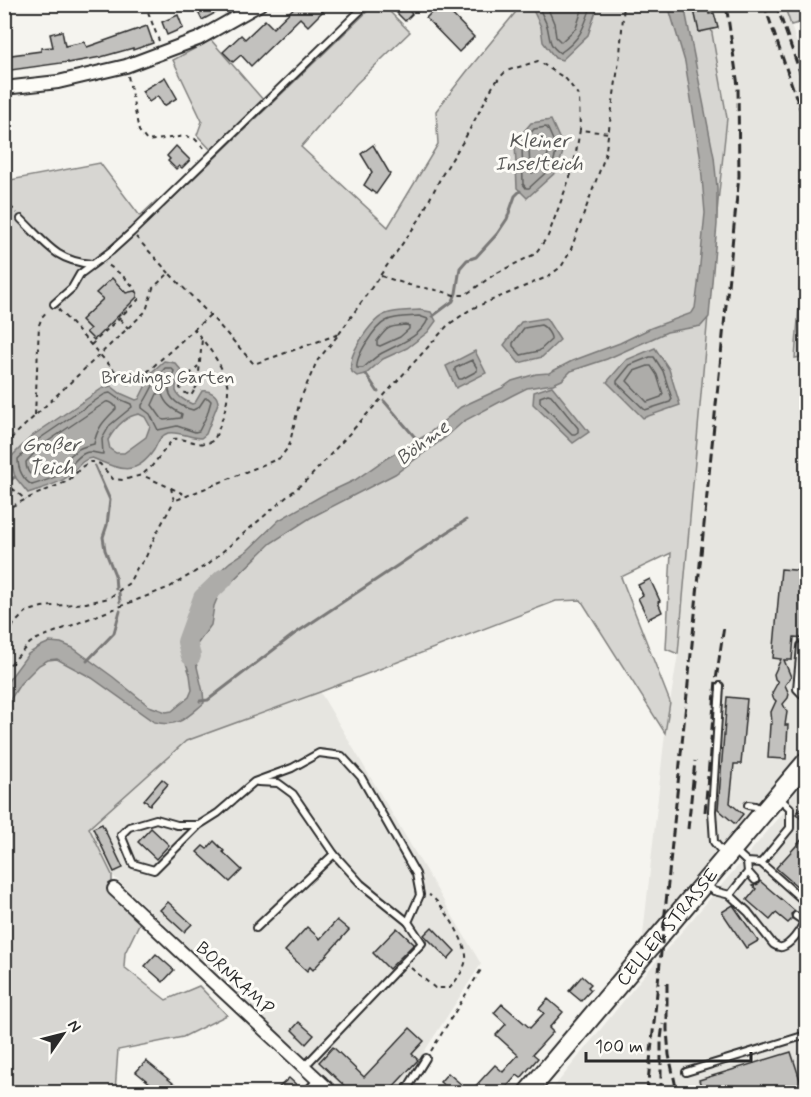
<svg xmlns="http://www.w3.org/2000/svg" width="811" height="1097" viewBox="0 0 811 1097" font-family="Mynerve,sans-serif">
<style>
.built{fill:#e6e5e0}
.green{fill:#d7d6d2;stroke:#81807e;stroke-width:1.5}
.water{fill:#adaca9;stroke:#797877;stroke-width:1.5;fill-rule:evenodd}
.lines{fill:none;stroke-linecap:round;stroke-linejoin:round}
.shore{stroke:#5f5f5d;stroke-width:1.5}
.stream{stroke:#797877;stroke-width:3}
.river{stroke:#adaca9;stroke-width:20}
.building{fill:#c2c1be;stroke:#2b2b2b;stroke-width:1.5}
.service-casing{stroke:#2b2b2b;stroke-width:10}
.minor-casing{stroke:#2b2b2b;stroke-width:16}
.secondary-casing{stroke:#2b2b2b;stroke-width:22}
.path{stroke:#2b2b2b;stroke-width:2;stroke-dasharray:4.5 4.5;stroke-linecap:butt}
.service{stroke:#fdfcf7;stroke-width:6}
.minor{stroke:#fdfcf7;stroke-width:12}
.secondary{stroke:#fdfcf7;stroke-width:18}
.rail{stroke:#2b2b2b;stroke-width:3;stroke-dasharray:9 4.5;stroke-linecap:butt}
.labels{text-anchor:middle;stroke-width:6;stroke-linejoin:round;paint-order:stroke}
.park-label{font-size:18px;fill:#565655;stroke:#fdfcf7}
.street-label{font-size:18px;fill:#2b2b2b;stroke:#fdfcf7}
.water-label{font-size:20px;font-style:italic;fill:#585857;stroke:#fdfcf7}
</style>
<rect width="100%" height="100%" fill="#f5f4ef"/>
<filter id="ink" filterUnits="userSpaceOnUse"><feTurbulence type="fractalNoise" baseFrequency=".0167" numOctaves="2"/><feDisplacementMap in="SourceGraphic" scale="12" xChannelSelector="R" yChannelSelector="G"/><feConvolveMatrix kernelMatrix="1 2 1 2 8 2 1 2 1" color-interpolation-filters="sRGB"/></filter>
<g filter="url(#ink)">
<g class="built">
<polygon points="707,5 784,5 806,70 806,216 795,357 806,356 806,747 684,890 683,895 642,944 665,733 678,654 718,202 727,118"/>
<polygon points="320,692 481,964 398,1092 342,1092 112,875 88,828 186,741"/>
<polygon points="806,780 806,1092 550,1092 642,978 784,812 792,797"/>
</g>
<g class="green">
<polygon points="374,5 383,5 410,32 356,84 301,147 388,227 438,144 436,111 468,70 515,13 519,5 707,5 727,118 718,202 678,654 666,649 671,553 621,577 670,702 665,733 581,600 556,601 320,692 186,741 89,828 112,875 112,890 140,922 125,953 124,967 166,1000 199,986 227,1015 183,1037 118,1050 115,1092 5,1092 5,181 100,163 140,216 157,200 164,207"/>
<polygon points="784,5 806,5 806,21 791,25"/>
<polygon points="211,40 264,101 212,151 197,135 202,121 173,60"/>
<polygon points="806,216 806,356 795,358"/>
</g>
<g class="water">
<polygon points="533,5 533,4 598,5 588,35 562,60 555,58 543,42 541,27 532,8"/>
<path d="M668 5H684L714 157 717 187V224L709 317 701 326 667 332 607 359 571 371 562 380 553 384 527 388 513 395 464 421 446 437 395 474 310 518 271 543 219 594 214 606 211 625 193 650 203 692 204 703C186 718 179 728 154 722L92 678 57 659 48 660 39 665 20 684 5 708V685L28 654 41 646 50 642 61 643 73 648 113 677 149 706 166 712 172 711 189 697 192 690 190 675 185 660 184 645 187 636 195 625 205 593 219 572 230 562 247 551 279 520 323 495 355 480 387 458 428 434 461 407 502 388 512 381 536 374 549 373 572 361 620 343 651 328 692 313 695 308 698 285 705 213 700 154 685 62Z"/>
<polygon points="551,120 564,149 557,171 527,198 517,188 515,142 531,123"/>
<path d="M420 310 431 312 436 321 428 332 407 348 383 359 366 374 357 376 352 372C351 368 350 366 351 362 353 348 373 318 386 314 396 310 409 311 420 310Z"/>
<polygon points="546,318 560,340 542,357 519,363 504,345 521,322"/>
<polygon points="655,348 669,369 680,405 643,418 607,382 626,360"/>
<polygon points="475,351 486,373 456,388 446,366"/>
<path d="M164 361 175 363 181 370C174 389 171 395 192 404L195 403 202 391C210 390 218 395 218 403L206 434 201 438C190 438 179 431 168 433 159 436 158 443 154 450 134 479 118 468 92 458 81 459 77 469 69 476 57 485 42 488 28 493L15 477 10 458 32 436 103 388 111 386 120 393 136 400 139 399 153 371ZM139 414 145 417 150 426 146 437 124 453H116L110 449 108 440C115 428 125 416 139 414Z"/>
<polygon points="552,386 589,432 573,443 533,404 534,392"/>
</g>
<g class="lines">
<g class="shore">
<path d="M538 4C540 11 543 16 546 23 551 36 546 43 560 53 581 39 584 27 592 4"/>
<polyline points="546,4 554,23 556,37 561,42 576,28 584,4"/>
<polygon points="546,127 548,129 557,149 552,167 529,188 526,188 523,184 522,144 534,129"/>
<path d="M542 136 549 151C546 161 542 169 532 173L530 171 529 147 538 136Z"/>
<path d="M419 316 428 319C422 336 397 345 382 353 375 357 369 363 363 368H357C355 357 375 326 386 321 395 316 409 317 419 316Z"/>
<path d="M406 325 409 326V329L400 337 380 346 377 345V341C388 326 388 327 406 325Z"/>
<path d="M541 325C546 327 552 336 551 340L539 351 521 355 513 346V343L524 328Z"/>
<polygon points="650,357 654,357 663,371 672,399 670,402 645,410 617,383 617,381 630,365"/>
<polygon points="472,360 477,368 477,371 462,379 459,379 455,371 455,368"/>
<polygon points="648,366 651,366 657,375 663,394 661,397 647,402 627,381 634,371"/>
<path d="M165 368H171L174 371C173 376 170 381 169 386 167 400 182 407 193 410L199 407 205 398H208L211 401 207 415 199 431 195 432 177 426 158 430 150 414 142 408V405C151 393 154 379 165 368Z"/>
<path d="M110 393 117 398 131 404 132 407 110 425 102 439 103 454C97 454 91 450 85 453 77 456 73 464 67 470 57 478 44 481 32 485 23 480 18 469 18 459L36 441 105 394Z"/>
<path d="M159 393 162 394C165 404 172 409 182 414L181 418 164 420 162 419 152 405 157 394Z"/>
<polygon points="548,394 551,395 578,428 578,432 575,434 572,434 540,402 540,397"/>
<path d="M106 402C110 401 116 405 116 409 105 420 97 427 94 444 72 449 76 452 61 464 54 471 44 473 34 476 28 475 26 467 26 462L41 446Z"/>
</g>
<g class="stream">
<polyline points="433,316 453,301 456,293 460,268 467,260 476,257 497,234 507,219 515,196 520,191"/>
<polyline points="366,374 378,392"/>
<polyline points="384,401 419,442"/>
<polyline points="7,447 11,457"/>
<polyline points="95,466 110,500 107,525 103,537 105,550 115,575 116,589"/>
<polyline points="10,480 15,477"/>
<polyline points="119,593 120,602"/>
<polyline points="87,661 114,633 120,611"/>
<polyline points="200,701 208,700 293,635 466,520"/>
</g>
<polyline class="river" points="191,656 187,642 203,598 224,578"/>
</g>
<g class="building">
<polygon points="194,4 218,4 221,10 202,20"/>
<polygon points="298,4 330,4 308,26 300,18 251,66 241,55 233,62 223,52 241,35 245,39 265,20 273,28"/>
<polygon points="388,4 403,4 412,14 405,21"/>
<polygon points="440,4 442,4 474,37 459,52 426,18"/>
<polygon points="708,7 709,14 714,13 718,28 699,32 694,10"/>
<polygon points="178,15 183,28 167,35 162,22"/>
<polygon points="147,26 153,43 133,50 133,48 101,57 68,63 68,62 4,71 4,56 41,51 41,48 53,47 50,34 62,31 65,46 84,42 87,47"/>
<polygon points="165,77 177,98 164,106 158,96 149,102 142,91"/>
<polygon points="373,145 390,174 376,194 364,185 372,172 361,154"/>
<polygon points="176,146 190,160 182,168 179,166 176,169 168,161 170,159 167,156"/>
<polygon points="112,278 126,293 134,291 137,293 137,297 94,340 86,332 90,329 81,320 103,299 96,293"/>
<polygon points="781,569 807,571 807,638 794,637 792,660 784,660 791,677 785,685 789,694 788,698 783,704 787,712 785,725 788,725 786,759 768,758 770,724 772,724 771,712 776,701 773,698 772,693 778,682 775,679 774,674 781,659 773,658"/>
<polygon points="650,579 660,601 658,602 662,612 648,619 638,598 643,595 638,585"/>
<polygon points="727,697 747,699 741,764 734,764 730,803 743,814 735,824 718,809"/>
<polygon points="162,779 168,784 150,805 144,800"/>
<polygon points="807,802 807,824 796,814"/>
<polygon points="102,824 123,868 114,872 93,828"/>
<polygon points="151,828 169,845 156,859 138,842"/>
<polygon points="807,834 807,879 799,888 776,868"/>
<polygon points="214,841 224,851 223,852 242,870 230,882 197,852 203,846 207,849"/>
<polygon points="760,881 795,911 791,914 792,919 788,923 776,913 770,920 747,900 756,889 752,886 758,884"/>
<polygon points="168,902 192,924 184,932 160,910"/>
<polygon points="733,905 758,941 746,948 722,912"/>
<polygon points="337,920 349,930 313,970 310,967 307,971 285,951 307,927 320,939"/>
<polygon points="432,927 455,951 448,959 424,935"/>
<polygon points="397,928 414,944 389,969 373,953"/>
<polygon points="156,954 174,970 163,982 145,966"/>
<polygon points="582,976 591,984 588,987 591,990 581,1001 569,991"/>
<polygon points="548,999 563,1012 549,1028 553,1032 533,1054 538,1058 521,1078 517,1075 504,1090 502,1088 498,1092 452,1092 440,1082 448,1073 470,1092 495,1065 503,1072 518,1055 496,1035 506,1024 494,1013 502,1004 530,1028 544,1013 539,1009"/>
<polygon points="299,1022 314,1035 306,1044 292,1030"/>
<polygon points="410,1028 424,1041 412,1054 418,1060 388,1092 351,1092 319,1062 333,1047 364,1077"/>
<polygon points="791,1052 804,1092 703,1092 699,1080"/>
<polygon points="146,1061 184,1092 161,1092 136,1072"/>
<polygon points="289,1078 300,1088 296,1092 274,1092"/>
</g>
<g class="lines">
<g class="service-casing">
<g id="service">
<path d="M21 219C46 243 55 261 92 264"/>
<polyline points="54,304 72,288 80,274 111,251 132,232 367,4"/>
<polyline points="806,646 801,646 797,689 806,698"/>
<polyline points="720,686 712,811 714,842 725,855"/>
<polyline points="258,782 278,783 293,794 334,854 361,884 408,922"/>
<polyline points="748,805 755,806 761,810"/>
<polyline points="199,825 154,870 133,864 121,835 129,827 156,819 177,825 199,825 218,813 254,782 292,768 319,753 342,756 361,777 416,874 420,895 408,922 422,943 304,1067"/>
<polyline points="733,849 747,862 761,863 790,828 790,808 779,798"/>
<polyline points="761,863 804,901 806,898"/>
<polyline points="748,872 755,880"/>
<path d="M705 883 714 891 730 895 748 912 773 944C776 946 778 948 782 947 790 945 800 931 803 924L802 920 796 916"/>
<polyline points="730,895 748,872 747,862"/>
<polyline points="256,928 334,854"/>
<polyline points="686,1072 806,1035"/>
<polyline points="405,1092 426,1058"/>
</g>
</g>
<g class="minor-casing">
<g id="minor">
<polyline points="4,88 58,82 126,66 198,39 260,4"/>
<polyline points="114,889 331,1092"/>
<polyline points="310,1092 320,1082"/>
</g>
</g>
<g class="secondary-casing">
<g id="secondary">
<path id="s1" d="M528 1092 806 762"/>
</g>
</g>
<g class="path">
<polyline points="145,4 159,41"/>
<polyline points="128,76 139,131 147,141 186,136 195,139 205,149"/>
<polyline points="4,200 17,213"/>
<polyline points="136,237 169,273"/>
<polyline points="381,276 409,285 441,291 454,295 465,295 495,274 535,254 548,236 573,169 580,130 609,133"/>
<polyline points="58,309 125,382 131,385 135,383 210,315"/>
<polyline points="120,319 128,328"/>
<polyline points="339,334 419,220 442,175 464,140 494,84 506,71 538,61 566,79 579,96 580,130"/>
<path d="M91 345 139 299C138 286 116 270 105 263"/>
<polyline points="195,389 198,384 202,339"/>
<polyline points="194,391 191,396 182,391 180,388 183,381 198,366"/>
<polyline points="35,415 39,325 42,317 48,310"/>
<polyline points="4,445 146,311 153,288 169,273 210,315 254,364 339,334 317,361 300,400 289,446 280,458 174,501"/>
<polyline points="4,472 13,489 26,500"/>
<polyline points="171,488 188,496"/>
<path d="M4 510 35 495 68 481 83 466 90 462H95L100 464 113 479 123 480 142 475 152 466 173 439C187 437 201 449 214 440 220 427 228 404 228 390 227 370 207 345 194 329"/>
<polyline points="5,510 13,489"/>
<polyline points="4,644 14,624 26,612 42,607 86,603 109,598 129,583 137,568 145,559 155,536 174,501 171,488 142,475"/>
<polyline points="4,671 30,643 37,639 170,587 208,564 310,477 448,325 471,309 547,277 561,267 570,252 605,156 620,54 624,4"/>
<path d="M411 968 435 988H450C457 979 464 971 466 959 468 944 442 902 429 895"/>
<polyline points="431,1051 482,968"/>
</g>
<use href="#service" class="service"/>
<use href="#minor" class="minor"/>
<use href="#secondary" class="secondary"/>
<g class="rail">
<polyline points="764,4 806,126"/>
<polyline points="776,4 806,89"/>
<polyline points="705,812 716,680 724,626"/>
<polyline points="688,829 695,761"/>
<polyline points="667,983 667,1030 669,1055 677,1092"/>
<polyline points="647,1092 739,176 738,86 726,4"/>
<polyline points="661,1092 661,1039 663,1024"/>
</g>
</g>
</g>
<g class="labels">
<g class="park-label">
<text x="168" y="383">Breidings Garten</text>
</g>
<g class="street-label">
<text dy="6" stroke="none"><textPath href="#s1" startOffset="216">CELLER STRASSE</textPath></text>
<text transform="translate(235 978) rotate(43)" y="6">BORNKAMP</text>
</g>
<g class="water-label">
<text x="539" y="147">Kleiner<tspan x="539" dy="23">Inselteich</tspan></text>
<text transform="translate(422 442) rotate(-37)" y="7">Böhme</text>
<text x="51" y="451">Großer<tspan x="51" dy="23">Teich</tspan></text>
</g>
</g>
<rect width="811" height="1097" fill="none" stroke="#fdfcf7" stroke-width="24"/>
<rect x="12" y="12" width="787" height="1073" fill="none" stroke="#2b2b2b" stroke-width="2" filter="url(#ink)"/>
<g transform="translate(63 1034) rotate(55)" stroke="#fdfcf7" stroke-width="4.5" paint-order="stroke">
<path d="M0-4.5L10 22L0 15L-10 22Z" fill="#2b2b2b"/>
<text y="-9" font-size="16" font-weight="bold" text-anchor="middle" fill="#2b2b2b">N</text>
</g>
<path d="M586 1052v9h165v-9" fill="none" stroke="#2b2b2b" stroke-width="3"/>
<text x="595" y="1052" font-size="18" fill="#2b2b2b" stroke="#fdfcf7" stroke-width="4.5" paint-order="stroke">100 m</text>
</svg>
